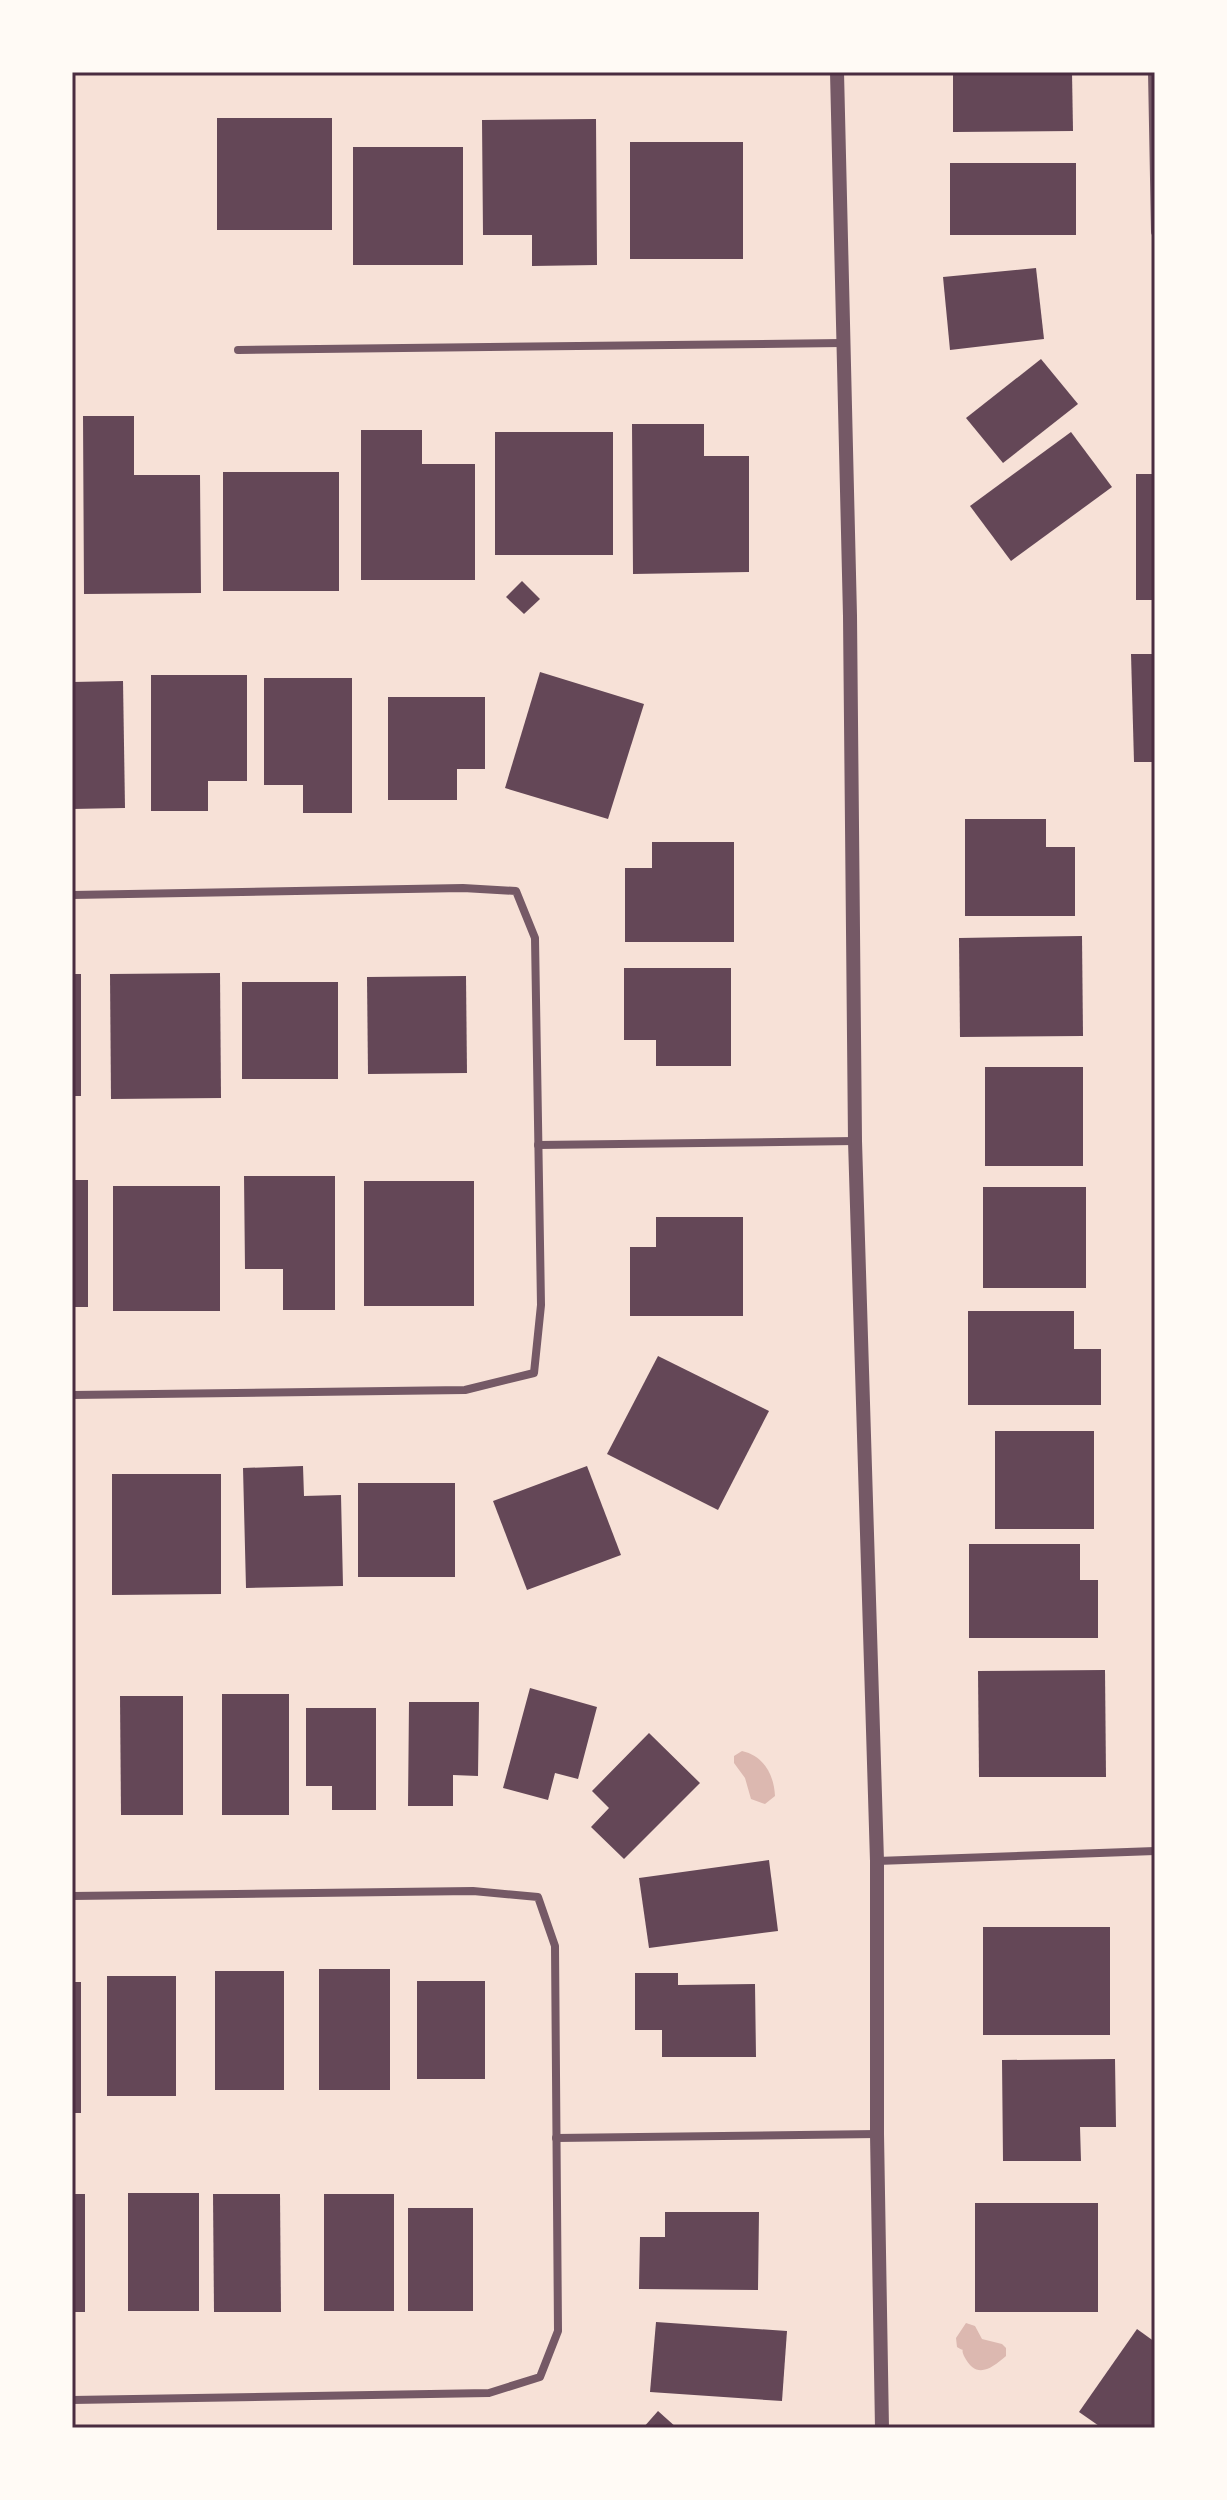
<svg xmlns="http://www.w3.org/2000/svg" width="1227" height="2500" viewBox="0 0 1227 2500" font-family="'Roboto Condensed',sans-serif">
<style>
.water{fill:#dcb8b0}
.building{fill:#644757}
.lines{fill:none;stroke-linecap:round;stroke-linejoin:round}
.minor{stroke:#755966;stroke-width:8}
.tertiary{stroke:#755966;stroke-width:14}
.neatline{fill:none;stroke:#4a2c40;stroke-width:3}
</style>
<rect width="100%" height="100%" fill="#f7e1d7"/>
<g class="water">
<path d="M742 1751C764 1756 774 1775 775 1796L765 1804 751 1799 745 1778 734 1763V1756Z"/>
<path d="M966 2323 975 2326 982 2339 1002 2344 1006 2348V2356C991 2369 976 2380 964 2356 960 2346 967 2353 957 2347L956 2338Z"/>
</g>
<g class="building">
<polygon points="953,72 1072,72 1073,131 953,132"/>
<rect x="217" y="118" width="115" height="112"/>
<polygon points="596,119 597,265 532,266 532,235 483,235 482,120"/>
<rect x="630" y="142" width="113" height="117"/>
<rect x="353" y="147" width="110" height="118"/>
<rect x="950" y="163" width="126" height="72"/>
<polygon points="1036,268 1044,339 950,350 943,277"/>
<polygon points="1041,359 1078,404 1003,463 966,418"/>
<polygon points="83,416 134,416 134,475 200,475 201,593 84,594"/>
<polygon points="632,424 704,424 704,456 749,456 749,572 633,574"/>
<polygon points="361,430 422,430 422,464 475,464 475,580 361,580"/>
<rect x="495" y="432" width="118" height="123"/>
<polygon points="1071,432 1112,487 1011,561 970,506"/>
<rect x="223" y="472" width="116" height="119"/>
<rect x="1136" y="474" width="19" height="126"/>
<polygon points="522,581 540,599 524,614 506,597"/>
<polygon points="1131,654 1155,654 1155,762 1134,762"/>
<polygon points="540,672 644,704 608,819 505,788"/>
<polygon points="151,675 247,675 247,781 208,781 208,811 151,811"/>
<polygon points="264,678 352,678 352,813 303,813 303,785 264,785"/>
<polygon points="123,681 125,808 72,809 72,682"/>
<polygon points="388,697 485,697 485,769 457,769 457,800 388,800"/>
<polygon points="965,819 1046,819 1046,847 1075,847 1075,916 965,916"/>
<polygon points="652,842 734,842 734,942 625,942 625,868 652,868"/>
<polygon points="1082,936 1083,1036 960,1037 959,938"/>
<polygon points="624,968 731,968 731,1066 656,1066 656,1040 624,1040"/>
<polygon points="220,973 221,1098 111,1099 110,974"/>
<rect x="72" y="974" width="9" height="122"/>
<polygon points="466,976 467,1073 368,1074 367,977"/>
<rect x="242" y="982" width="96" height="97"/>
<rect x="985" y="1067" width="98" height="99"/>
<polygon points="244,1176 335,1176 335,1310 283,1310 283,1269 245,1269"/>
<rect x="72" y="1180" width="16" height="127"/>
<rect x="364" y="1181" width="110" height="125"/>
<rect x="113" y="1186" width="107" height="125"/>
<rect x="983" y="1187" width="103" height="101"/>
<polygon points="656,1217 743,1217 743,1316 630,1316 630,1247 656,1247"/>
<polygon points="968,1311 1074,1311 1074,1349 1101,1349 1101,1405 968,1405"/>
<polygon points="658,1356 769,1411 718,1510 607,1454"/>
<rect x="995" y="1431" width="99" height="98"/>
<polygon points="303,1466 304,1496 341,1495 343,1586 246,1588 243,1468"/>
<polygon points="587,1466 621,1555 527,1590 493,1501"/>
<polygon points="112,1474 221,1474 221,1594 112,1595"/>
<rect x="358" y="1483" width="97" height="94"/>
<polygon points="969,1544 1080,1544 1080,1580 1098,1580 1098,1638 969,1638"/>
<polygon points="1105,1670 1106,1777 979,1777 978,1671"/>
<polygon points="530,1688 597,1707 578,1779 555,1773 548,1800 503,1788"/>
<rect x="222" y="1694" width="67" height="121"/>
<polygon points="120,1696 183,1696 183,1815 121,1815"/>
<polygon points="409,1702 479,1702 478,1776 453,1775 453,1806 408,1806"/>
<polygon points="306,1708 376,1708 376,1810 332,1810 332,1786 306,1786"/>
<polygon points="649,1733 700,1783 624,1859 591,1827 609,1808 592,1791"/>
<polygon points="769,1860 778,1931 649,1948 639,1878"/>
<rect x="983" y="1927" width="127" height="108"/>
<rect x="319" y="1969" width="71" height="121"/>
<rect x="215" y="1971" width="69" height="119"/>
<polygon points="635,1973 678,1973 678,1985 755,1984 756,2057 662,2057 662,2030 635,2030"/>
<rect x="107" y="1976" width="69" height="120"/>
<rect x="417" y="1981" width="68" height="98"/>
<rect x="72" y="1982" width="9" height="131"/>
<polygon points="1115,2059 1116,2127 1080,2127 1081,2161 1003,2161 1002,2060"/>
<rect x="128" y="2193" width="71" height="118"/>
<rect x="72" y="2194" width="13" height="118"/>
<polygon points="213,2194 280,2194 281,2312 214,2312"/>
<rect x="324" y="2194" width="70" height="117"/>
<rect x="975" y="2203" width="123" height="109"/>
<rect x="408" y="2208" width="65" height="103"/>
<polygon points="665,2212 759,2212 758,2290 639,2289 640,2237 665,2237"/>
<polygon points="656,2322 787,2331 782,2401 650,2392"/>
<polygon points="1137,2329 1155,2342 1155,2428 1102,2428 1079,2412"/>
<polygon points="658,2411 677,2428 643,2428"/>
</g>
<g class="lines">
<g class="minor">
<polyline points="1152,72 1155,232"/>
<polyline points="238,350 842,343"/>
<polyline points="72,895 463,888 516,891 535,938 541,1305 534,1373 465,1390 72,1395"/>
<polyline points="538,1145 855,1141"/>
<polyline points="877,1861 1155,1851"/>
<polyline points="72,1896 473,1891 538,1897 555,1946 558,2331 540,2377 489,2393 72,2400"/>
<polyline points="556,2138 877,2134"/>
</g>
<polyline class="tertiary" points="837,72 850,616 855,1141 877,1861 877,2134 882,2428"/>
</g>
<rect width="1227" height="2500" fill="none" stroke="#fffaf5" stroke-width="148"/>
<rect x="74" y="74" width="1079" height="2352" class="neatline"/>
</svg>
